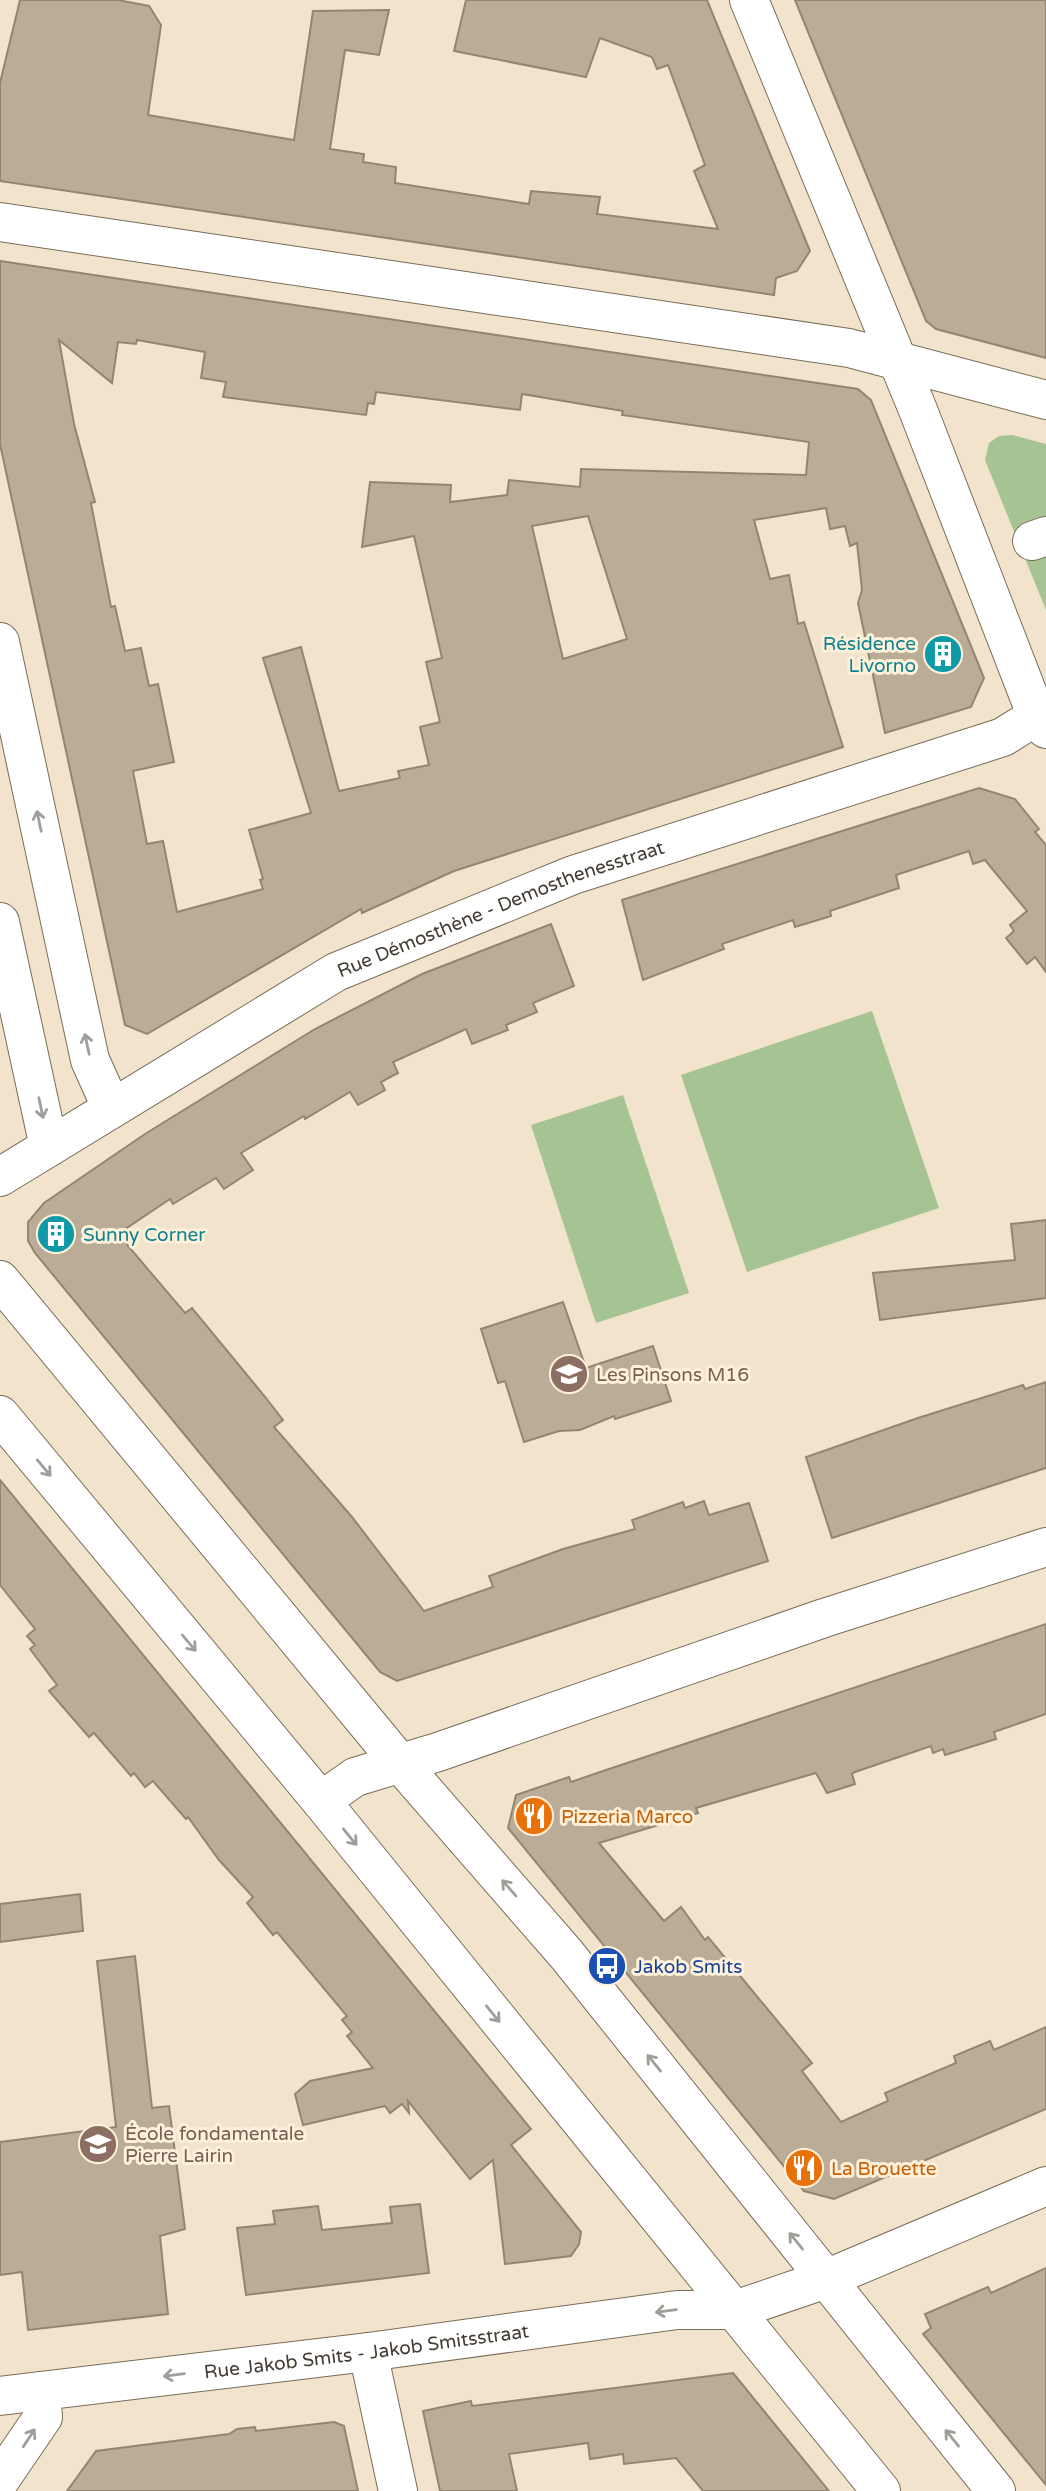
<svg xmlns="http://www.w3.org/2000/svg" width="1046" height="2491" viewBox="0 0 1046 2491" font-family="'Varela Round',sans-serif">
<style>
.green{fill:#a6c393}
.building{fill:#baac97;stroke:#938671;stroke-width:2;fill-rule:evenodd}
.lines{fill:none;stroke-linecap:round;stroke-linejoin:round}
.minor-casing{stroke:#7a6d59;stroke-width:40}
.minor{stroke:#fff;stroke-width:38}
.oneway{stroke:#a09e99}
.labels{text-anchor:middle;stroke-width:6;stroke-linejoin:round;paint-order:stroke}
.culture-label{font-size:19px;fill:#0d838f;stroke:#fff0d9;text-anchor:end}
.street-label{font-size:19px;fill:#423c33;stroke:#fff0d9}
.education-label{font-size:19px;fill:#785e54;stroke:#fff0d9;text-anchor:start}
.food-label{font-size:19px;fill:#c56008;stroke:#fff0d9;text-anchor:start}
.transit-label{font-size:19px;fill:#164399;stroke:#fff0d9;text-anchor:start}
</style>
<rect width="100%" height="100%" fill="#f1e3cc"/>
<g class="green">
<polygon points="1012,435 1046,444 1046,610 985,460 989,443 999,436"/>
<polygon points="872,1011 939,1208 747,1272 681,1075"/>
<polygon points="623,1095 689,1293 596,1323 531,1125"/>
</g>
<g class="building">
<polygon points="20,0 118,0 149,6 161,25 148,115 294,140 313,11 389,10 379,55 345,50 330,149 364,154 363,162 396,167 395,183 529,204 531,191 600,197 597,214 718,229 694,171 705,165 668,65 657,69 652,57 600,38 586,77 454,51 466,0 707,0 810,251 797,271 776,278 774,295 0,181 0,83"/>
<polygon points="795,0 1046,0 1046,358 936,329 926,321"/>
<path d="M0 261 858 389 871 400 984 678 971 707 885 733 858 603 862 590 857 543 850 546 845 526 830 529 826 508 754 520 770 579 789 575 798 624 804 622 843 747 454 871 362 913 361 909 147 1034 125 1025 0 444ZM59 340 112 383 118 342 136 344 137 340 205 352 201 378 226 382 223 397 366 415 368 403 374 404 376 392 520 410 522 394 623 411 622 415 809 442 806 475 581 469 580 487 509 480 507 495 450 502 451 485 370 482 362 547 414 536 442 658 426 662 440 722 420 727 429 765 398 771 400 778 339 791 301 647 263 658 311 813 249 830 263 879 260 880 263 889 177 912 163 841 147 844 133 771 174 762 158 684 149 686 141 648 125 651 115 606 111 607 91 503 95 502 74 424ZM588 516 627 639 563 659 532 526Z"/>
<polygon points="979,788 1015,799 1039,829 1035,832 1046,845 1046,972 1035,957 1027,964 1006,938 1014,931 1010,925 1027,911 985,860 973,864 969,851 896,875 899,888 830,911 831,916 795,927 793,920 722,944 724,949 643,980 622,900"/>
<polygon points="551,924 574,986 533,1003 537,1012 506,1025 508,1030 472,1044 466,1029 393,1062 398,1073 381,1082 385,1090 358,1105 350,1092 305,1119 304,1116 241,1153 253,1170 224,1189 216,1178 173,1204 170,1199 118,1234 185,1313 192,1308 266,1398 283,1420 274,1427 352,1517 424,1611 493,1587 489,1576 563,1549 635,1529 632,1520 683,1502 685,1508 704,1501 709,1515 749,1503 768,1561 397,1681 380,1672 35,1253 28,1241 28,1222 44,1203 145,1134 315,1029 422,974"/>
<polygon points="1046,1220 1046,1298 880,1320 873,1273 1015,1260 1011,1224"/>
<polygon points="563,1302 586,1368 653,1346 671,1401 615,1419 614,1416 580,1430 559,1431 524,1442 505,1381 498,1383 481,1329"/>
<polygon points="1046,1382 1046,1468 832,1538 806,1457 918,1418 1023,1385 1025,1389"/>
<polygon points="0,1480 531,2129 511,2145 581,2232 579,2244 571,2256 505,2264 493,2160 470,2179 408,2101 409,2113 402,2104 390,2113 385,2106 303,2125 295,2094 310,2081 373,2068 347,2036 352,2032 342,2020 347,2016 277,1932 273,1935 247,1903 253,1897 219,1860 188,1817 186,1819 153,1781 145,1787 134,1773 131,1776 94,1733 89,1737 49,1691 57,1685 30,1649 35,1645 27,1636 35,1629 0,1585"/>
<polygon points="1046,1624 1046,1714 994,1732 996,1739 945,1755 943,1749 933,1753 931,1746 855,1772 852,1774 855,1784 827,1793 816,1773 696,1808 698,1813 599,1843 664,1921 681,1907 705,1940 708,1937 812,2063 802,2071 841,2122 888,2101 885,2093 956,2063 954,2056 990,2041 994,2050 1046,2027 1046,2109 834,2199 804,2191 508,1828 516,1795 569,1777 571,1782 606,1770"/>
<polygon points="80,1894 83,1931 0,1942 0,1904"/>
<polygon points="135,1956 152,2108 169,2106 185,2229 160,2236 168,2314 28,2330 22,2272 0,2275 0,2142 116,2127 97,1961"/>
<polygon points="420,2204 429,2273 246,2295 237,2228 275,2224 273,2211 318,2206 322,2230 392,2223 390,2207"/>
<polygon points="1046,2268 1046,2485 923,2334 931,2328 925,2314 988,2287 991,2293"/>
<polygon points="733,2373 829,2491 703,2491 676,2458 624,2464 623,2454 590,2459 588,2443 509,2454 517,2491 440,2491 423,2411 471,2401 472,2406"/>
<polygon points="334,2422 344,2426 358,2491 67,2491 96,2451 229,2434 237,2429 255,2427 256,2431"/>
</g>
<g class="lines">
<g class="minor-casing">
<g id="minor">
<polyline points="749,0 918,410 1037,717 1046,729"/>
<polyline points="0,222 849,348 1046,400"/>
<polyline points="1032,541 1046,536"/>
<polyline points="0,642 90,1060 111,1107"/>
<polyline points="0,922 49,1147"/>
<path id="s1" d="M0 1177 336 972 573 875 1003 737 1046 710"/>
<polyline points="0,1280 399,1762 567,1955 996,2491"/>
<polyline points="0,1415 321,1801 881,2491"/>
<polyline points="321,1801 355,1777 438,1752 824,1618 1046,1547"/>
<polyline points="368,2352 398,2491"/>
<path id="s2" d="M0 2396 368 2352 677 2310H735L826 2279 1046 2186"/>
<polyline points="0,2480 43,2417 41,2391"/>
</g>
</g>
<use href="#minor" class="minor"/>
</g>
<defs><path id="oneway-shaft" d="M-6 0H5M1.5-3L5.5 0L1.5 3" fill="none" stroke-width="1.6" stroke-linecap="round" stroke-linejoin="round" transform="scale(1.75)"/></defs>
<g class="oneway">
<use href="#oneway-shaft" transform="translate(39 821) rotate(-102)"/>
<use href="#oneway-shaft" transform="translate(87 1044) rotate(-102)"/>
<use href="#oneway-shaft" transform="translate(41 1108) rotate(78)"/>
<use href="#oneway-shaft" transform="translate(44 1468) rotate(50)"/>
<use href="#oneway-shaft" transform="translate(189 1643) rotate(50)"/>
<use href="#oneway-shaft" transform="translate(350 1837) rotate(51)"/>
<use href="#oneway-shaft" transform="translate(509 1888) rotate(-131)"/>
<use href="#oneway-shaft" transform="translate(493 2014) rotate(51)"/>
<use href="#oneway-shaft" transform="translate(654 2063) rotate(-129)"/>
<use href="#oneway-shaft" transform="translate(796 2241) rotate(-129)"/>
<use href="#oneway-shaft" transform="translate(666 2311) rotate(173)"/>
<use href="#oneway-shaft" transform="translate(174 2375) rotate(173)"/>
<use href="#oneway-shaft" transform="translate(29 2438) rotate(-57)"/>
<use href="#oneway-shaft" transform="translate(952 2438) rotate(-129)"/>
</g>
<defs>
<g id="building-disc" transform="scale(2.0125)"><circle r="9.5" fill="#0f9aa8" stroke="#fff0d9"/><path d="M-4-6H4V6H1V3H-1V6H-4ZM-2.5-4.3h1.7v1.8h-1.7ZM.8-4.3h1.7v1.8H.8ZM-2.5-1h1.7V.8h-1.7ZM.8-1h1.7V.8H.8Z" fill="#fff"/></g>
<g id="school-disc" transform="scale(2.0125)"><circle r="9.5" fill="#8d6e63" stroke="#fff0d9"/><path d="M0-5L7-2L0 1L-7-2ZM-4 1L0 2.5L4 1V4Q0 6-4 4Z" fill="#fff"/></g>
<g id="restaurant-disc" transform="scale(2.0125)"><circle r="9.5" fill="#e8710a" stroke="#fff0d9"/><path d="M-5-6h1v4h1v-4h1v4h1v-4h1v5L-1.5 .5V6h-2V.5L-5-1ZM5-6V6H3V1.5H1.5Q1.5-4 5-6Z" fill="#fff"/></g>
<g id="bus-disc" transform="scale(2.0125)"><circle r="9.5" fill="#1a4fb4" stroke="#fff0d9"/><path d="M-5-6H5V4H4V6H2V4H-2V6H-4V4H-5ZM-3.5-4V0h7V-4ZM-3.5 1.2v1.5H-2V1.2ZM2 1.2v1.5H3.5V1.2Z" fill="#fff"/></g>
</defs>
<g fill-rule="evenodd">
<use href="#building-disc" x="943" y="654"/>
<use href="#building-disc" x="56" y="1234"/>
<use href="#school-disc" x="569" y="1374"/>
<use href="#restaurant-disc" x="534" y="1816"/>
<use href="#bus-disc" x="607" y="1966"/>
<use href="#school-disc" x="98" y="2144"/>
<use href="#restaurant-disc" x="804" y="2168"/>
</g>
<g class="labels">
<g class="culture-label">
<text x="916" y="650">Résidence<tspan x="916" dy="22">Livorno</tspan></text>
<text x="83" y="1241" text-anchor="start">Sunny Corner</text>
</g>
<g class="street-label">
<text dy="7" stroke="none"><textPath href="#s1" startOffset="570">Rue Démosthène - Demosthenesstraat</textPath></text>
<text dy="7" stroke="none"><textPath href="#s2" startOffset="369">Rue Jakob Smits - Jakob Smitsstraat</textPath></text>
</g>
<g class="education-label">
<text x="596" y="1381">Les Pinsons M16</text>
<text x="125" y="2140">École fondamentale<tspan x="125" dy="22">Pierre Lairin</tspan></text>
</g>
<g class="food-label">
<text x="561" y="1823">Pizzeria Marco</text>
<text x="831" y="2175">La Brouette</text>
</g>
<g class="transit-label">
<text x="634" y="1973">Jakob Smits</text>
</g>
</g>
</svg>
